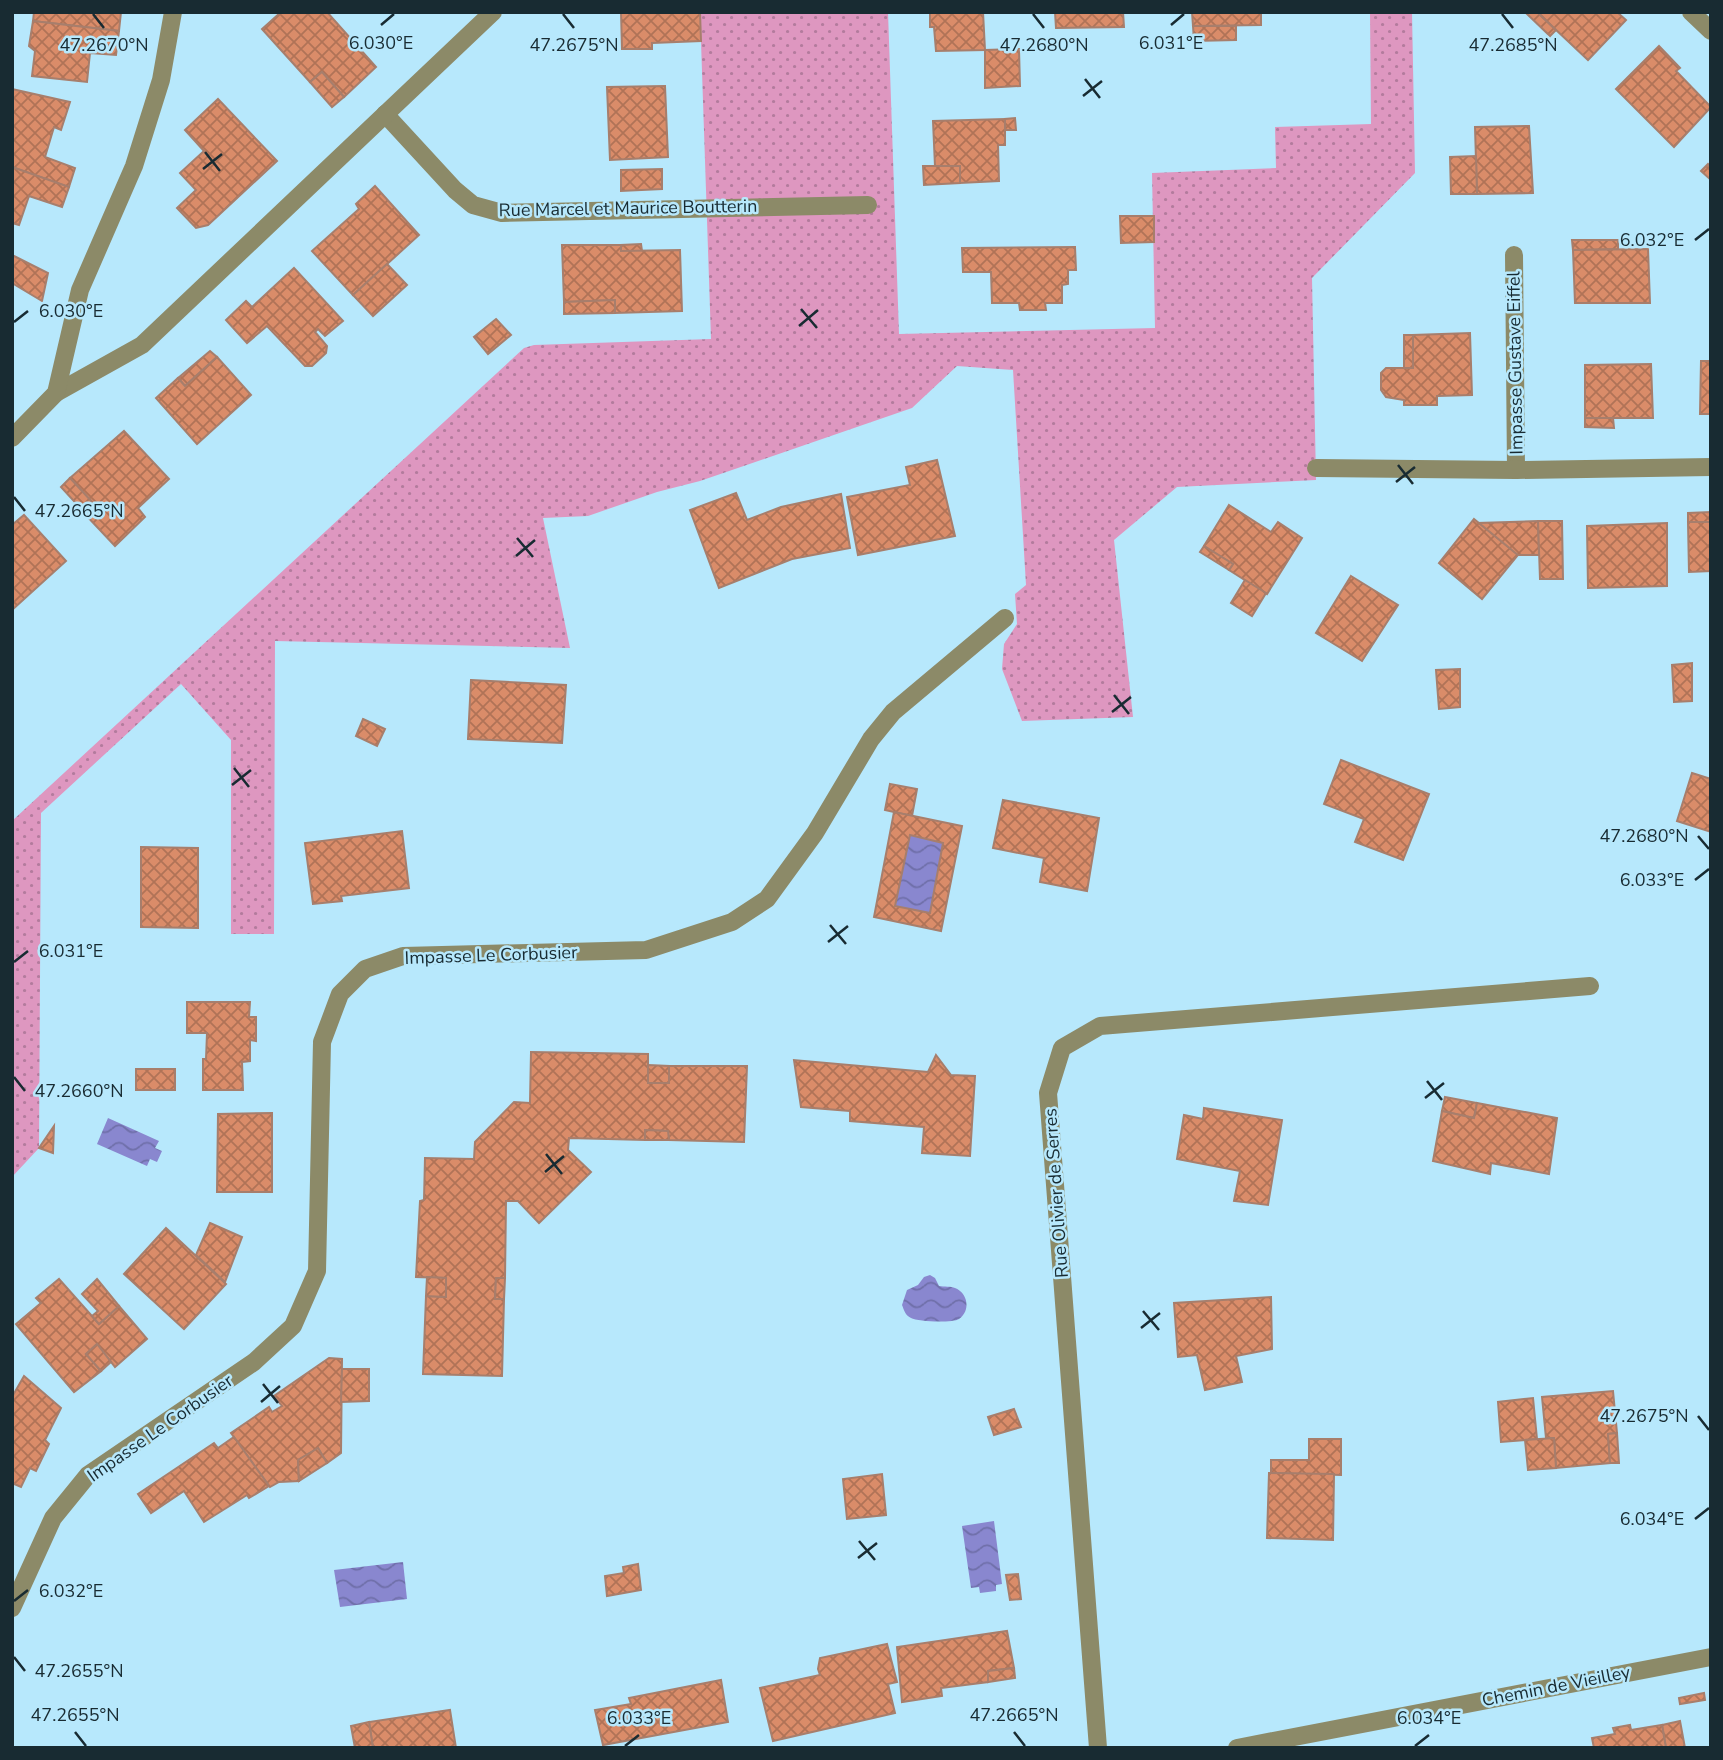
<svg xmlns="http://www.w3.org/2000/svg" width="1723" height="1760" viewBox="0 0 1723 1760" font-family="'Nunito Sans',sans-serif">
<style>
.grass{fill:url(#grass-dots)}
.water{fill:url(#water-waves)}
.building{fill:url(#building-cross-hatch);stroke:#a77e6c;stroke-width:2;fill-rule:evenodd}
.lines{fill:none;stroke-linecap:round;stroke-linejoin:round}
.minor{stroke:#8c8a68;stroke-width:18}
.ticks{fill:none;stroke:#182b32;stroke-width:2.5}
.labels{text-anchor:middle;stroke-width:5;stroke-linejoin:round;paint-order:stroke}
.street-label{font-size:18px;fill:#182b32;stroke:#b7e8fc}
.ticks-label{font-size:18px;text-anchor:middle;fill:#182b32;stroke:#b7e8fc;stroke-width:5;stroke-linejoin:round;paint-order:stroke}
</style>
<defs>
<pattern id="grass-dots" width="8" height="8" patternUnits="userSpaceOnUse" patternTransform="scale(1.75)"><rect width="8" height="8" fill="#de97c0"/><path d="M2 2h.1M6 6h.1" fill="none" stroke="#b37b9d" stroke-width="1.8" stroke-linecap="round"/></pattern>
<pattern id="water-waves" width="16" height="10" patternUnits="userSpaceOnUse" patternTransform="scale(1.75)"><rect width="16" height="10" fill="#8987cf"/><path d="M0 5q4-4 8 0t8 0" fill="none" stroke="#6f6fa9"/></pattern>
<pattern id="building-cross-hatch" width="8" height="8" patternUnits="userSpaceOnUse" patternTransform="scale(1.75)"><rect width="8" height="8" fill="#da8c69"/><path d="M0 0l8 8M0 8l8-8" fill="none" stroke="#b07357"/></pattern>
</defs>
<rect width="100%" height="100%" fill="#b7e8fc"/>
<polygon class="grass" points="700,12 888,12 899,334 1155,328 1152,173 1276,168 1275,127 1371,124 1370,12 1412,12 1415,173 1312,278 1316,480 1177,487 1114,540 1133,717 1022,721 1002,669 1004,644 1017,624 1015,594 1026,585 1013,370 957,366 912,408 700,481 657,492 588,516 543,518 570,648 275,641 274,934 231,934 231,740 181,684 41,813 39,1148 12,1177 12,821 524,348 534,345 711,339"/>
<g class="water">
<polygon points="910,835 943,843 930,913 895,906"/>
<polygon points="108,1118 159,1141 155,1148 162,1151 157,1162 150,1159 147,1166 97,1144"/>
<path d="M930 1275 935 1278 939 1286C944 1287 951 1286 955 1288 968 1293 971 1311 959 1319 953 1323 918 1322 911 1318 905 1315 904 1310 902 1305L907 1290 918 1285 924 1277Z"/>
<polygon points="994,1521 1002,1584 996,1585 996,1591 980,1593 979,1587 971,1588 962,1526"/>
<polygon points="403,1562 407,1599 340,1607 334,1570"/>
</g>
<g class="building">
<polygon points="34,12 121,12 119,31 33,21"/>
<polygon points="281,12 327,12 376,67 344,97 322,72 310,82 262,29"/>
<polygon points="621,12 700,12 701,41 652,43 652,49 622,49"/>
<polygon points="930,12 983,12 985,50 936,51 934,27 930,27"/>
<polygon points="1055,12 1123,12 1124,27 1056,28"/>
<polygon points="1192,12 1261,12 1261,25 1193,26"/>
<polygon points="1525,12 1537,12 1556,30 1550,36"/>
<polygon points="1537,12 1617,12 1626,20 1588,60"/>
<polygon points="33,21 119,31 116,55 90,53 87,82 32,76 35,51 29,46"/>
<polygon points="1193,26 1236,26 1236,40 1194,41"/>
<polygon points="1659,46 1680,68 1676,71 1711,107 1674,147 1616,89"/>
<polygon points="1019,49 1020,86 985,88 985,50"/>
<polygon points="322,72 344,97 332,107 310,82"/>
<polygon points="665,86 668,157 610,160 607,87"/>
<polygon points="12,89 70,102 61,130 54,127 45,157 75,168 69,187 12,167"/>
<polygon points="218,99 277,161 208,225 196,228 177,208 196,190 180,173 204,151 185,130"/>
<polygon points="1015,118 1016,130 1005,130 1005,119"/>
<polygon points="1005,119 1005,145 998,145 999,181 960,183 960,166 935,166 933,121"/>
<polygon points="1529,126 1533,193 1477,194 1475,127"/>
<polygon points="1476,156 1477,194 1451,194 1450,157"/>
<polygon points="1708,164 1711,167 1711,180 1701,171"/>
<polygon points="923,166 960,166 960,183 924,185"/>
<polygon points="12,167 69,187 62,207 29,196 19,225 12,223"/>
<polygon points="662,169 662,189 621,191 621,170"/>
<polygon points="375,186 419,235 353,295 312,251 359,209 356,204"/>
<polygon points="1120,216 1154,216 1154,242 1121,243"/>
<polygon points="1572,240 1618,240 1618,249 1573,250"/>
<polygon points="641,244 642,251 621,251 621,245"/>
<polygon points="562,245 621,245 621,251 680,250 682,311 615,313 615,300 564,302"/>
<polygon points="1075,247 1076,270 1068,270 1068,284 1062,285 1062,303 1045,303 1046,310 1020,310 1019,303 992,303 991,272 963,272 962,248"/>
<polygon points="1648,249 1650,303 1575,303 1573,250"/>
<polygon points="12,255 48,273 42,301 12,283"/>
<polygon points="387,264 407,285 373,316 353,295"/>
<polygon points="294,268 343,321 325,336 318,329 315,332 327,346 326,353 312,366 305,366 267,326 247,343 226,320 246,301 252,307"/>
<polygon points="615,300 615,313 564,314 564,302"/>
<polygon points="496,319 511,335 488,354 474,337"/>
<polygon points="1470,333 1472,395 1437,396 1437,405 1404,405 1404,400 1386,397 1381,390 1381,373 1386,368 1413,368 1413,335"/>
<rect x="1404" y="335" width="9" height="33"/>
<polygon points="210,351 217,357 185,386 178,378"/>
<polygon points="217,357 251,395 197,444 156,398 178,378 185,386"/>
<polygon points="1701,361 1711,361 1711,414 1700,414"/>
<polygon points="1651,364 1653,418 1585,418 1585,365"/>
<polygon points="1585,418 1613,418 1614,428 1585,427"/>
<polygon points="124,431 169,479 138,508 145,517 115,546 83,512 93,503 70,478"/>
<polygon points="937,460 955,536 858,555 847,497 910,485 906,467"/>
<polygon points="70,478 93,503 84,512 61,487"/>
<polygon points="736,493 747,520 781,507 841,494 850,548 792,559 719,588 690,510"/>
<polygon points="1229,505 1271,532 1278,522 1302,538 1267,594 1229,570 1233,564 1204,546"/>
<polygon points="1711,512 1711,522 1688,522 1688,513"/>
<polygon points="24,515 66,561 12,610 12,525"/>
<polygon points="1474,519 1518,555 1482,599 1439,563"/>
<polygon points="1538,521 1539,555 1518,555 1479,523"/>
<polygon points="1538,521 1562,521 1563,579 1540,579"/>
<polygon points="1688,522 1711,522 1711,571 1689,572"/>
<polygon points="1667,523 1667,586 1588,588 1587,526"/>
<polygon points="1204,546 1233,564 1229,570 1200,552"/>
<polygon points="1351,576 1398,605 1362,661 1316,633"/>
<polygon points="1245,580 1266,593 1252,616 1231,603"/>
<polygon points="1692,663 1692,701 1674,702 1672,665"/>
<polygon points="1460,669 1460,707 1439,709 1436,670"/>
<polygon points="471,680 566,685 562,743 468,739"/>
<polygon points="363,719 385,729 377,746 356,736"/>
<polygon points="1341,760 1429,794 1403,860 1355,842 1364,819 1324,804"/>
<polygon points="1692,773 1711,779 1711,832 1677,821"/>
<polygon points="890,784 917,789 912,816 885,810"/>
<polygon points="1003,800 1099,818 1087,891 1040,882 1044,858 993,848"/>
<path d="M894 812 962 826 941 931 874 917ZM910 835 943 843 930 913 895 906Z"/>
<polygon points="402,831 409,888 341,896 342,901 313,904 305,843"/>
<polygon points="141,847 198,848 198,928 141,927"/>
<polygon points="187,1002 250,1002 249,1017 256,1017 256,1041 250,1040 250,1061 242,1062 243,1090 203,1090 203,1059 206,1059 207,1033 187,1033"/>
<polygon points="531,1052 648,1054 648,1083 669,1083 669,1066 747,1066 744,1142 669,1140 668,1131 645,1130 645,1140 569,1138 568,1150 591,1172 539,1223 518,1201 506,1201 505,1278 496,1278 495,1299 504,1299 502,1376 423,1374 426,1296 446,1297 446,1278 416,1277 420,1201 424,1200 425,1158 474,1159 475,1142 514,1102 530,1103"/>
<polygon points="936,1055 951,1075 975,1076 970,1156 922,1153 924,1127 850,1121 850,1111 801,1107 794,1060 928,1072"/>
<polygon points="648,1065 669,1066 669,1083 648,1083"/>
<rect x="136" y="1069" width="39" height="21"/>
<polygon points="1445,1097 1477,1103 1474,1118 1442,1111"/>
<polygon points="1477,1103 1557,1118 1549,1174 1491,1163 1490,1174 1433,1161 1442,1111 1474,1118"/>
<polygon points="1204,1108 1282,1120 1268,1205 1234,1201 1240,1171 1177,1159 1184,1115 1203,1119"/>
<polygon points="272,1113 272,1192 217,1192 218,1114"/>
<polygon points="54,1126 53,1153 39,1148"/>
<polygon points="645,1130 668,1131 669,1140 645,1140"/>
<polygon points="210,1223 242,1237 225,1282 196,1255"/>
<polygon points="166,1228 226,1284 184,1329 124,1274"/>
<polygon points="427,1277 446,1278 446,1297 426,1296"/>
<polygon points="496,1278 505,1278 504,1299 495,1299"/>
<polygon points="59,1279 99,1324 119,1306 147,1339 115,1367 97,1344 86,1354 101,1371 74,1392 16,1324 41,1303 36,1298"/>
<polygon points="97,1279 119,1306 99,1324 92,1316 98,1311 82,1294"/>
<polygon points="1271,1297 1272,1349 1236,1356 1242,1382 1205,1390 1197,1355 1178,1357 1174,1303"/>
<polygon points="97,1344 111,1362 101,1371 86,1354"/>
<polygon points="329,1358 342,1359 341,1453 327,1463 318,1448 298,1460 299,1481 279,1482 270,1487 231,1433 269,1407 272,1412 282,1406 274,1396"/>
<polygon points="342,1369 369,1369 369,1401 341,1402"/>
<polygon points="24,1376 61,1408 45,1440 49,1444 36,1471 30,1468 21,1487 12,1483 12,1397"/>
<polygon points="1613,1391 1617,1433 1608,1434 1610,1463 1556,1468 1554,1438 1546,1438 1542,1397"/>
<polygon points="1533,1398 1537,1439 1501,1442 1498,1402"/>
<polygon points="1014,1409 1021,1427 994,1435 988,1417"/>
<polygon points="1617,1433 1619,1463 1610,1463 1608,1434"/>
<polygon points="234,1437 269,1486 249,1498 247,1495 204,1522 184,1491 151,1513 138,1494 214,1443 218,1448"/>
<polygon points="1554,1438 1556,1468 1528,1470 1525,1440"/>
<polygon points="1309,1439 1341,1439 1341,1475 1271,1473 1271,1460 1309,1460"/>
<polygon points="318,1448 327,1463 299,1481 298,1460"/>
<polygon points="1269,1473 1334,1474 1333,1540 1267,1538"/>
<polygon points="882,1474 886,1515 847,1519 843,1479"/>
<polygon points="638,1564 641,1590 607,1596 605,1576 624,1573 623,1567"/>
<polygon points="1018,1574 1021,1599 1010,1600 1006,1575"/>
<polygon points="1007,1631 1014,1668 988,1671 988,1682 941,1688 942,1696 902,1702 897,1647"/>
<polygon points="887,1644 897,1682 888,1684 895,1713 773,1741 760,1688 820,1675 818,1669 820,1658"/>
<polygon points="1014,1668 1015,1678 988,1682 988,1671"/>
<polygon points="721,1680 728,1722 603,1745 595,1710 631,1704 629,1698"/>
<polygon points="1704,1693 1705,1700 1680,1704 1679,1698"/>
<polygon points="450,1710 456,1748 373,1748 369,1722"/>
<polygon points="1680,1721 1685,1748 1666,1748 1662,1725"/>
<polygon points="369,1722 373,1748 355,1748 351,1726"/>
<polygon points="1630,1725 1631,1730 1662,1725 1666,1748 1594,1748 1592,1738 1615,1734 1613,1728"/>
</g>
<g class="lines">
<g class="minor">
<polyline points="1691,12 1711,31"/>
<polyline points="385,114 455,190 473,205 502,213 868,205"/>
<polyline points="1514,255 1516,470"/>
<polyline points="56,393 142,345 493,12"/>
<polyline points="12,438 56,393 80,290 134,166 161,80 173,12"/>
<polyline points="1316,468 1516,470 1711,467"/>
<polyline points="12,1608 53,1518 88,1475 254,1362 293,1326 317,1271 322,1042 340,994 365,969 403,956 646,950 732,922 767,899 815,833 871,739 893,712 1005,618"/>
<polyline points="1098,1748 1048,1093 1062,1048 1100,1026 1590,986"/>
<polyline points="1237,1748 1711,1657"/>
</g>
</g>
<path class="ticks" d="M93 14 104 28M563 14 574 28M1033 14 1044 28M1502 14 1513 28M381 25 394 14M1171 25 1184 14M1085 79 1100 98M1083 96 1102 81M205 152 220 171M203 169 222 154M1695 240 1709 229M801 309 817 328M14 322 28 311M799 326 818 310M1398 465 1413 484M1396 482 1415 467M14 497 25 511M517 538 533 557M516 556 535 540M1114 695 1129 714M1112 712 1131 697M234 768 249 787M232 785 251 770M1698 836 1709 849M1695 880 1709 869M830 925 846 944M828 942 848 926M14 962 28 951M14 1077 25 1091M1427 1081 1442 1100M1425 1098 1444 1083M546 1154 562 1174M545 1172 564 1156M1143 1311 1159 1330M1141 1328 1160 1313M263 1384 278 1403M261 1402 280 1386M1698 1416 1709 1430M1695 1519 1709 1508M859 1541 875 1560M858 1558 877 1543M14 1601 28 1590M14 1657 25 1671M75 1732 86 1746M1014 1732 1025 1746M625 1746 639 1735M1415 1746 1429 1735"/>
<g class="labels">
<g class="street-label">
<text transform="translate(628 208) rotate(-1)" y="6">Rue Marcel et Maurice Boutterin</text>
<text transform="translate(1515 363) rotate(-91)" y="6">Impasse Gustave Eiffel</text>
<text transform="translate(491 955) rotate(-2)" y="6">Impasse Le Corbusier</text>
<text transform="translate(1056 1193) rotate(-94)" y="6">Rue Olivier de Serres</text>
<text transform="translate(160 1428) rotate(-35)" y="6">Impasse Le Corbusier</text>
<text transform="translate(1556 1686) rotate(-11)" y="6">Chemin de Vieilley</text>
</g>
</g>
<g class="ticks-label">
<text x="381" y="49">6.030°E</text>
<text x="1171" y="49">6.031°E</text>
<text x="104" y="51">47.2670°N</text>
<text x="574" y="51">47.2675°N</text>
<text x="1044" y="51">47.2680°N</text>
<text x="1513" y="51">47.2685°N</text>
<text x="1652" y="246">6.032°E</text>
<text x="71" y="317">6.030°E</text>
<text x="79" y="517">47.2665°N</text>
<text x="1644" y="842">47.2680°N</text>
<text x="1652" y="886">6.033°E</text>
<text x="71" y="957">6.031°E</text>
<text x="79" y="1097">47.2660°N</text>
<text x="1644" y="1422">47.2675°N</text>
<text x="1652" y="1525">6.034°E</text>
<text x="71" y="1597">6.032°E</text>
<text x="79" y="1677">47.2655°N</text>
<text x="75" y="1721">47.2655°N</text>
<text x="1014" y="1721">47.2665°N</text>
<text x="639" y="1724">6.033°E</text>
<text x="1429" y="1724">6.034°E</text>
</g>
<rect width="1723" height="1760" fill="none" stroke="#182b32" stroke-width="28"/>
</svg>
